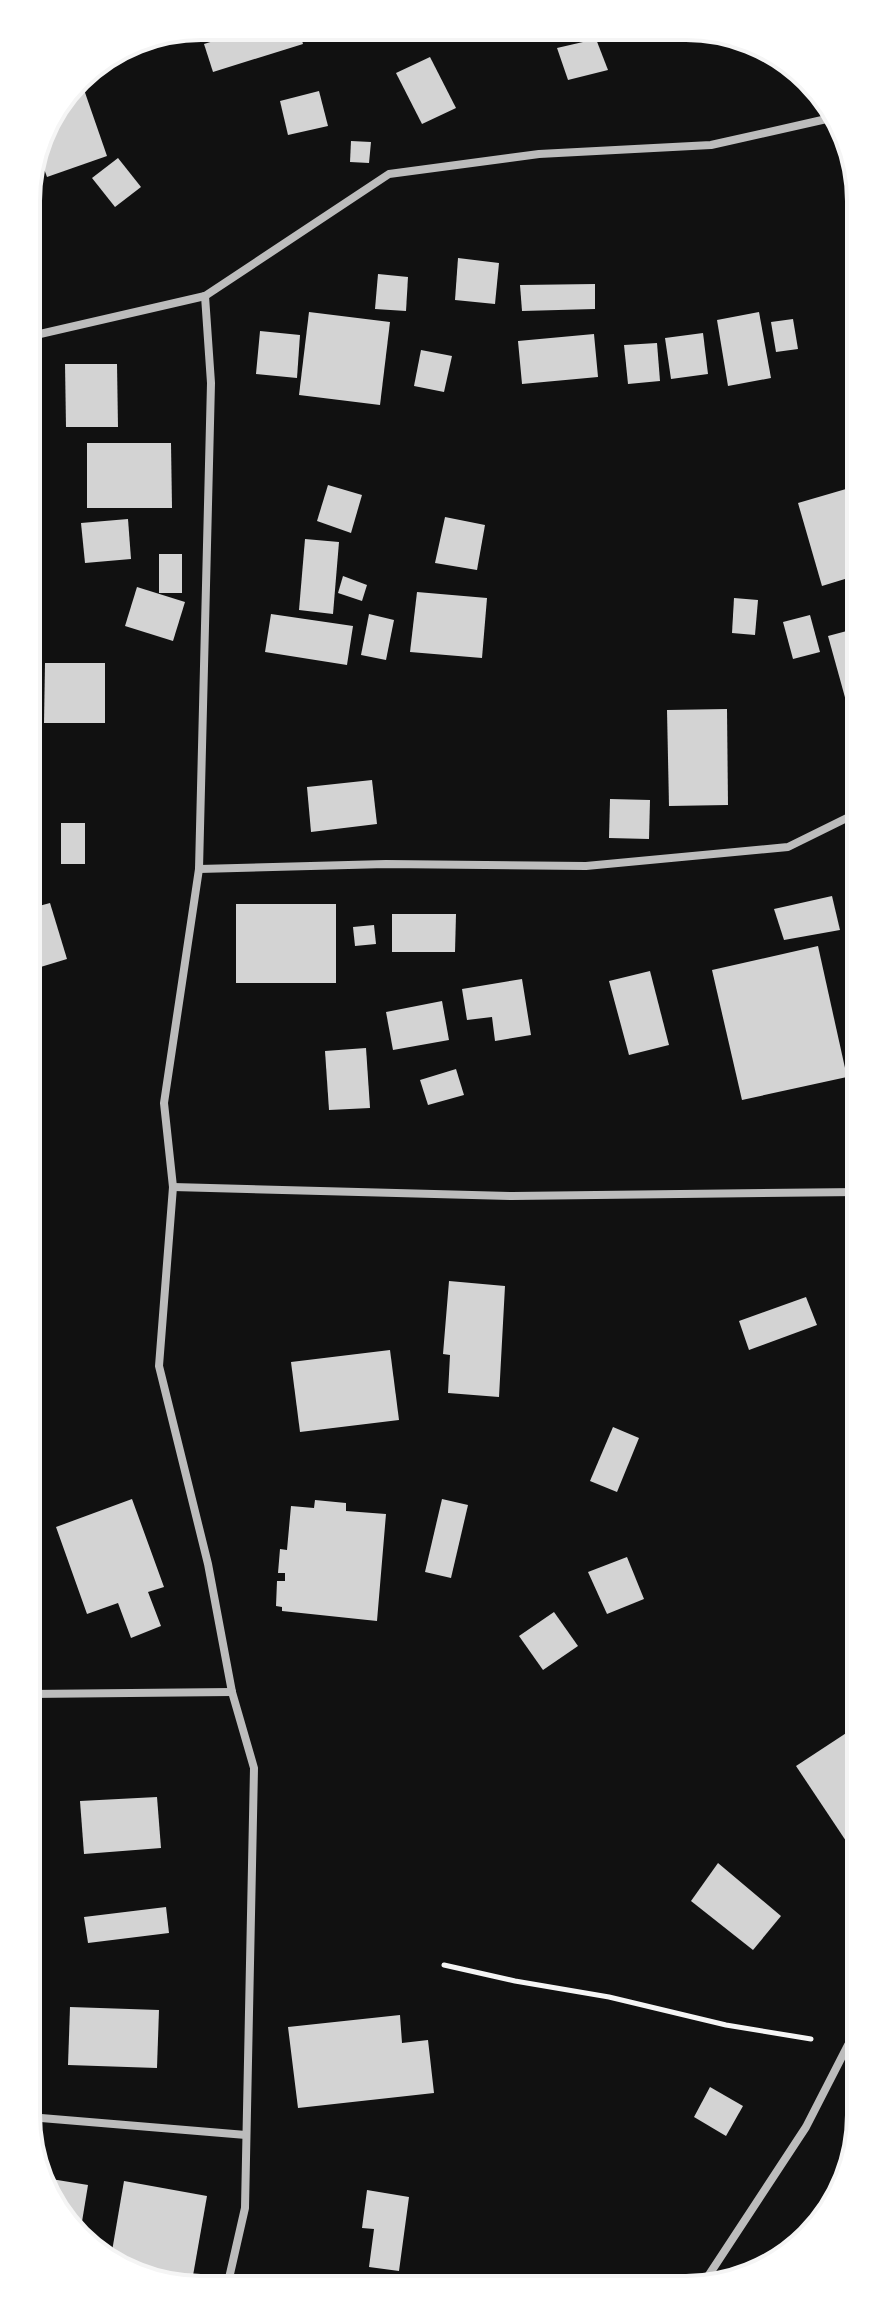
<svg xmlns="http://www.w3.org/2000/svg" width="887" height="2316" viewBox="0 0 887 2316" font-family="'Space Grotesk',sans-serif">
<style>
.building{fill:#d3d3d3}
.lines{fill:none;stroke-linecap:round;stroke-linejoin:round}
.path{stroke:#f5f5f5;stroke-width:5}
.minor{stroke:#bcbcbc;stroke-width:8}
.rim{fill:none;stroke:#f5f5f5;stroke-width:4}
</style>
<rect width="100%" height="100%" fill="#111"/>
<g class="building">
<polygon points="201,26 225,27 182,41 179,30"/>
<polygon points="262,26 298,27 303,44 213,72 204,44"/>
<polygon points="596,39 608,70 568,80 557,48"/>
<polygon points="430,57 456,108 422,124 396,73"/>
<polygon points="81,81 107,156 47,177 37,149 44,123 76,83"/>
<polygon points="319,91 328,126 288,135 280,101"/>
<polygon points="351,141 371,142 369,163 350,162"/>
<polygon points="118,158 141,187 115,207 92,178"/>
<polygon points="458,258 499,263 495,304 455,300"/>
<polygon points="378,274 408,277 406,311 375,309"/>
<polygon points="33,279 37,311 27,312 27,280"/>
<polygon points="595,284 595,309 522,311 520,285"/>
<polygon points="309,312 390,322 380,405 299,395"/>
<polygon points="759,312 771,378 728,386 717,320"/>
<polygon points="793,319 798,349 776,352 771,322"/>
<polygon points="260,331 300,335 297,378 256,374"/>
<polygon points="703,333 708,374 671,379 665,338"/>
<polygon points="594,334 598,377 522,384 518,341"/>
<polygon points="657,343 660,381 628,384 624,345"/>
<polygon points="421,350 452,356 444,392 414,386"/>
<polygon points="65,364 117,364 118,427 66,427"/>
<polygon points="87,443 171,443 172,508 87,508"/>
<polygon points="328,485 362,495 351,533 317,521"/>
<polygon points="846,489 858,530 858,575 822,586 798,503"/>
<polygon points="445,517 485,525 477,570 435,563"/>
<polygon points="128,519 131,559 85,563 81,523"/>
<polygon points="305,539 339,542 333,614 299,610"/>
<rect x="159" y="554" width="23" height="39"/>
<polygon points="343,576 367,585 362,601 338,593"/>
<polygon points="137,587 185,602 173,641 125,626"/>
<polygon points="417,592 487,598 482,658 410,652"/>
<polygon points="734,598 758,600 755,635 732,633"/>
<polygon points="271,614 353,626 347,665 265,652"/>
<polygon points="369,614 394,620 386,660 361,655"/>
<polygon points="810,615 820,652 793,659 783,622"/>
<polygon points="858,628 858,697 846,701 828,636"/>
<polygon points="45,663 105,663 105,723 44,723"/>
<polygon points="727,709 728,805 669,806 667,710"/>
<polygon points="372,780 377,824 311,832 307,787"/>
<polygon points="610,799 650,800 649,839 609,838"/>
<rect x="61" y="823" width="24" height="41"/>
<polygon points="832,896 840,930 784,940 774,909"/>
<polygon points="50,903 67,959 34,969 28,948 28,909"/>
<rect x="236" y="904" width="100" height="79"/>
<polygon points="392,914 456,914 455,952 392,952"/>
<polygon points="374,925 376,944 355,946 353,927"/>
<polygon points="818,946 847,1077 742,1100 712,970"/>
<polygon points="650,971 669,1045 629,1055 609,981"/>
<polygon points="522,979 531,1035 495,1041 492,1017 467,1020 462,989"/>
<polygon points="442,1001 449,1040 393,1050 386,1012"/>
<polygon points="366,1048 370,1108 329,1110 325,1051"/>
<polygon points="456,1069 464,1095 428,1105 420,1080"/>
<polygon points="28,1159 42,1162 33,1195 28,1194"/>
<polygon points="859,1232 859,1257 858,1257 852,1234"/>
<polygon points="449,1281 505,1286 499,1397 448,1393 450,1355 443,1354"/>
<polygon points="806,1297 817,1325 749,1350 739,1321"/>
<polygon points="390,1350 399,1420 300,1432 291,1362"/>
<polygon points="613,1427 639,1438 617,1492 590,1481"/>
<polygon points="132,1499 164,1587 148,1592 161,1626 131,1638 118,1603 87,1614 56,1527"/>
<polygon points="442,1499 468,1505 451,1578 425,1572"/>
<polygon points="315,1500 346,1503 346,1511 386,1514 377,1621 282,1611 282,1607 276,1606 277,1581 285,1581 285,1573 278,1573 280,1549 287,1550 291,1506 314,1508"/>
<polygon points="627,1557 644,1599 607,1614 588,1572"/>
<polygon points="554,1612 578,1646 543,1670 519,1636"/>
<polygon points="860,1724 860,1845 852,1850 796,1766"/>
<polygon points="157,1797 161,1848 84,1854 80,1801"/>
<polygon points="718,1863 781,1916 753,1950 691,1901"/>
<polygon points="166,1907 169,1933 88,1943 84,1917"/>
<polygon points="70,2007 159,2010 157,2068 68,2065"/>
<polygon points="400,2015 402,2043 428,2040 434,2093 298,2108 288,2027"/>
<polygon points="710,2087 743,2106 726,2136 694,2117"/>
<polygon points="45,2178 88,2185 79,2240 78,2239"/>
<polygon points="124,2181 207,2196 191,2287 158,2281 111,2257"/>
<polygon points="367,2190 409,2197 399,2271 369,2267 374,2229 362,2228"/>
</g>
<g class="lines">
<polyline class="path" points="444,1965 515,1981 609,1997 726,2025 811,2039"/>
<g class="minor">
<polyline points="205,296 211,383 199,869 164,1103 173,1187 159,1366 208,1564 232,1692 254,1768 245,2208 227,2287"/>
<polyline points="27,337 205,296 389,174 539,154 711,145 831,118"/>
<polyline points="199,869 386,864 586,866 788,847 859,812"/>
<polyline points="173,1187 512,1196 859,1192"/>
<polyline points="29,1694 232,1692"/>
<polyline points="29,2117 246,2135"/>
<polyline points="701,2287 806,2127 848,2045 860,2031"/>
</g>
</g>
<path d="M0 0H887V2316H0ZM201 40H686A161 161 0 0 1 847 201V2115A161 161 0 0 1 686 2276H201A161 161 0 0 1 40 2115V201A161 161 0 0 1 201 40Z" fill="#fff" fill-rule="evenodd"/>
<path class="rim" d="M201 40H686A161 161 0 0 1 847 201V2115A161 161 0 0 1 686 2276H201A161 161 0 0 1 40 2115V201A161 161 0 0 1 201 40Z"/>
</svg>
